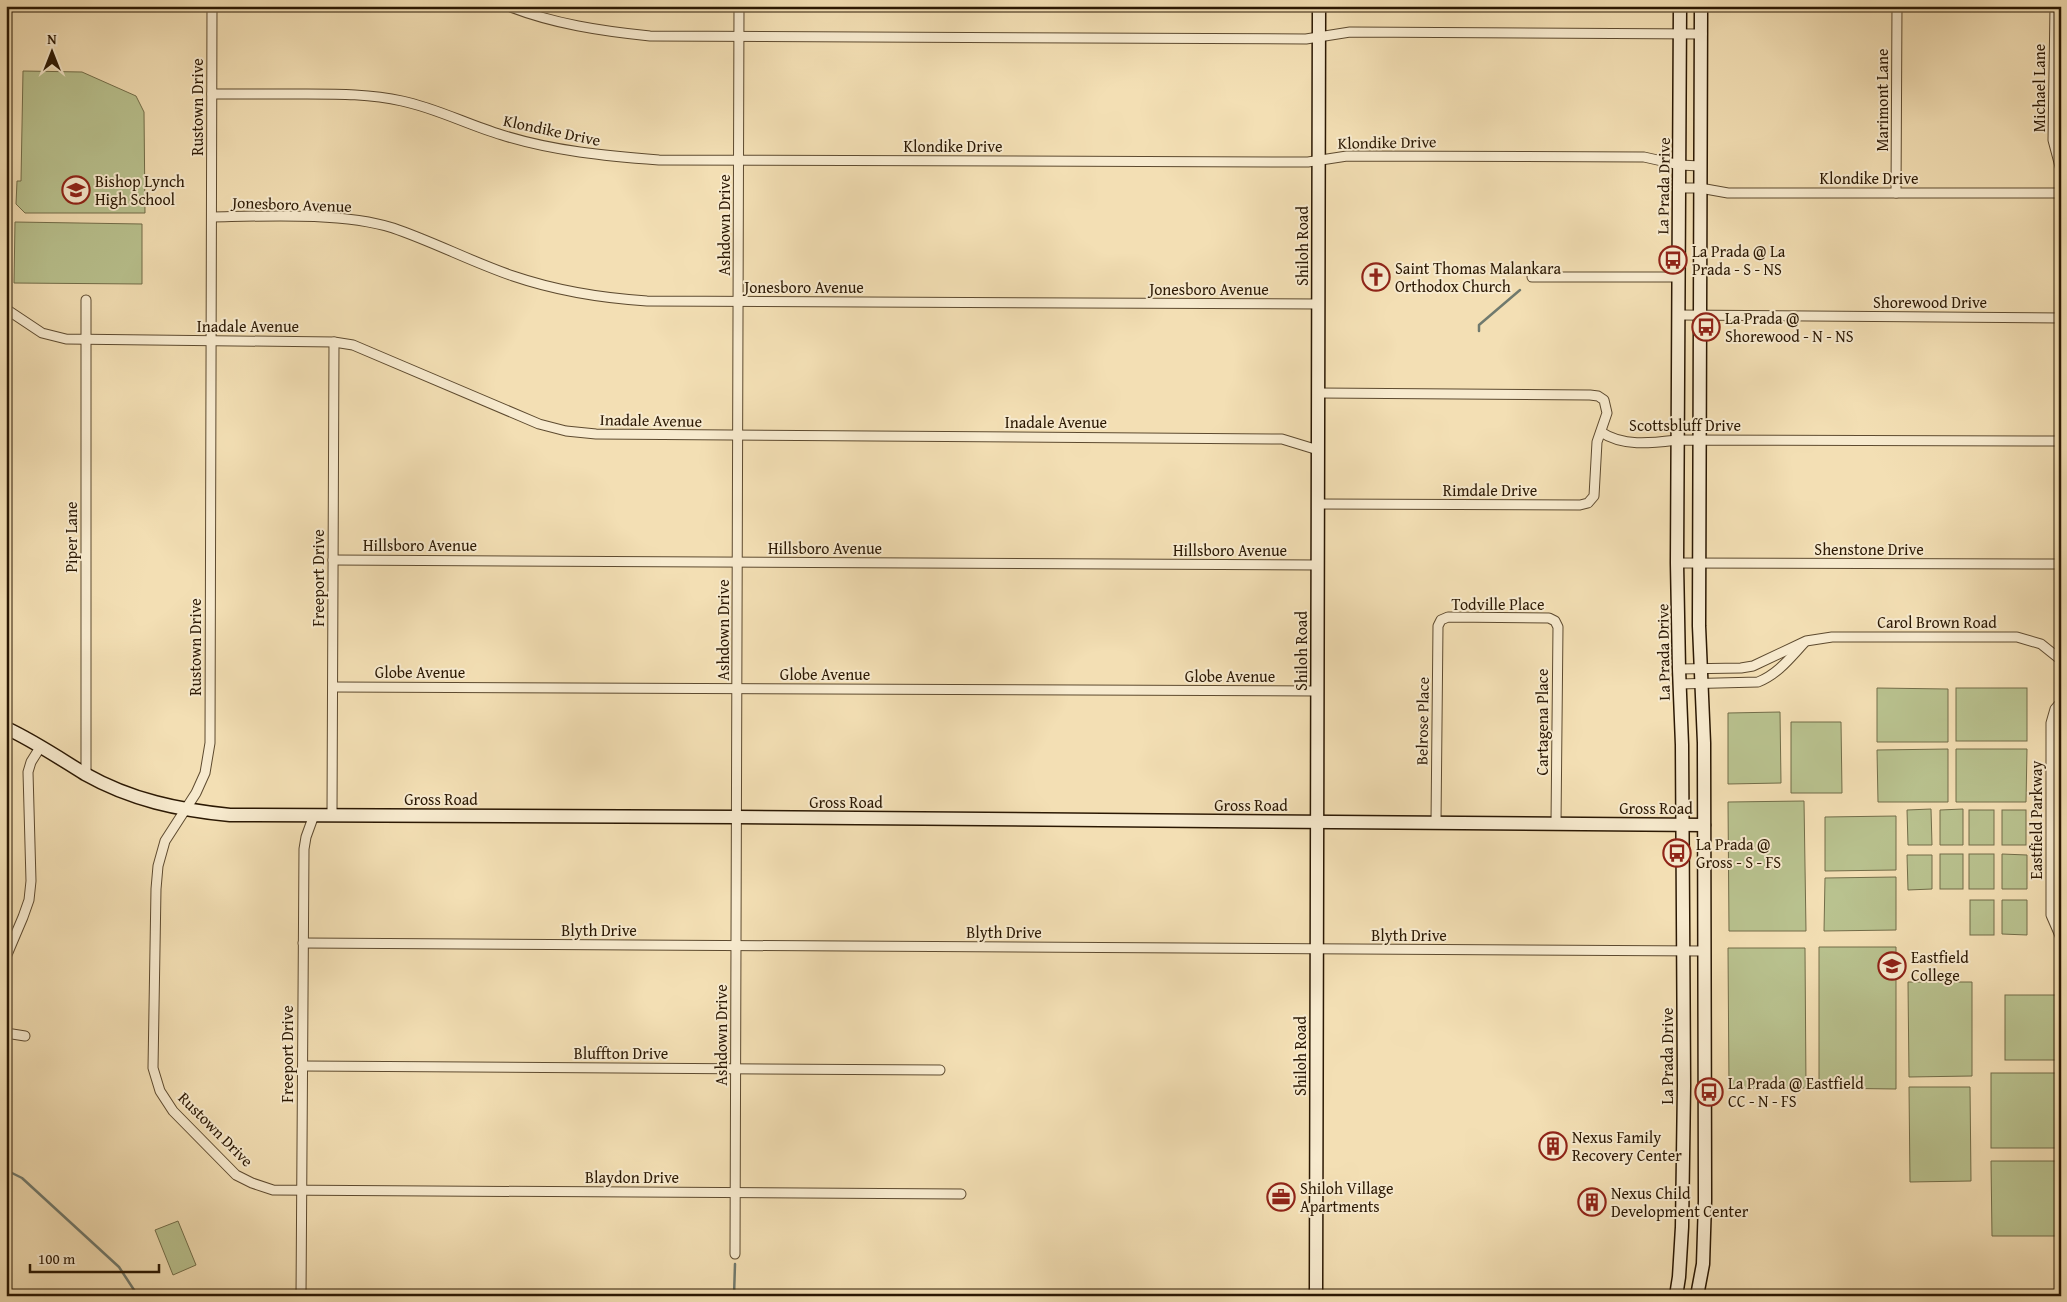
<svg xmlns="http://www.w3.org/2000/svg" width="2067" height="1302" viewBox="0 0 2067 1302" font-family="'Gentium Book Plus',serif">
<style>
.pitch{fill:#b9c28f;stroke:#726d49}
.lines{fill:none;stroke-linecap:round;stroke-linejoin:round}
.stream{stroke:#707a6e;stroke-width:2.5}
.street-casing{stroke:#5d4a2f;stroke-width:11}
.secondary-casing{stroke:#2b1803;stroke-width:15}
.street{stroke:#f7eace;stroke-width:9}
.secondary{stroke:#f7eace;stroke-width:12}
.labels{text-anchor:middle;stroke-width:4;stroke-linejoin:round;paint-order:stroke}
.street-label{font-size:16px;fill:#2b1803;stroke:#f7eace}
.poi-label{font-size:16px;fill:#2b1803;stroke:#f7eace;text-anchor:start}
</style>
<rect width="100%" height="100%" fill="#f3dfb4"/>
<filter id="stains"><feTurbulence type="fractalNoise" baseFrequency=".004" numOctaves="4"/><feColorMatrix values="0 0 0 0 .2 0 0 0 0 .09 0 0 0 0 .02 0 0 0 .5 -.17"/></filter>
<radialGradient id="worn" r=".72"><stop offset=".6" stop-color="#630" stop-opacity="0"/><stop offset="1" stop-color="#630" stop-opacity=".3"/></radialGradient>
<g class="pitch">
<polygon points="23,71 82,72 136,96 144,112 145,213 25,213 16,204 17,181 21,181"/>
<polygon points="15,222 142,224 142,284 14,283"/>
<polygon points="1877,688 1948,689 1948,742 1877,742"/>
<rect x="1956" y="688" width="71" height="53"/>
<polygon points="1780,712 1781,783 1728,784 1728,713"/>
<polygon points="1791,722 1841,722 1842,793 1791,793"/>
<polygon points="1948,749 1948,802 1878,802 1877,750"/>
<polygon points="1956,749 2027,749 2026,802 1956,802"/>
<polygon points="1804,801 1806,931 1729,931 1728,802"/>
<polygon points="1931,809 1932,845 1908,845 1907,810"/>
<polygon points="1963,809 1963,845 1940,845 1940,810"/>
<rect x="1969" y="810" width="25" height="35"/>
<rect x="2002" y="810" width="24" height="35"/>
<polygon points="1896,816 1896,870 1825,871 1825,817"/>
<rect x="1940" y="854" width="23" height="35"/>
<rect x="1969" y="854" width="25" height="35"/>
<polygon points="2002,854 2027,855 2027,889 2002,889"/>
<polygon points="1907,855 1932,855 1932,889 1908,890"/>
<polygon points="1896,877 1896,930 1824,931 1825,878"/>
<rect x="1970" y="900" width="24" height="35"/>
<polygon points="2002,900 2027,900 2027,935 2002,934"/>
<polygon points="1819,947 1896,947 1896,1089 1819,1088"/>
<polygon points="1728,948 1805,948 1806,1088 1729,1089"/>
<polygon points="1908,982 1972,982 1972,1076 1909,1077"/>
<rect x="2005" y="995" width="56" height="65"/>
<rect x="1991" y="1073" width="70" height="75"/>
<polygon points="1909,1087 1970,1087 1971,1181 1910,1182"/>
<polygon points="1991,1161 2061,1161 2061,1236 1992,1236"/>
<polygon points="178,1221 196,1265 173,1275 155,1230"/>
</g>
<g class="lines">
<g class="stream">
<polyline points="1479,331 1479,325 1520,290"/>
<polyline points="6,1170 22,1178 119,1267 138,1296"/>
<polyline points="734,1296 735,1264"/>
</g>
<g class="street-casing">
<g id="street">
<polyline points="212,6 210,743 205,773 196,793 165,841 158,866 156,889 153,1068 160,1091 173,1111 236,1175 252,1183 273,1190 961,1194"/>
<path d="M508 6C554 24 601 31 650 36L1306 39 1350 32 1702 34"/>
<polyline points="2055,6 2053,140 2061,170"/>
<path d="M212 94C244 94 276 94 307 94 339 94 371 94 402 101 436 108 468 125 502 135 553 151 606 156 659 160L1308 162 1347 156 1644 157 1680 165 1700 166"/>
<polyline points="1678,188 1700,188 1728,193 2061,193"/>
<polyline points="1896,193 1897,6"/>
<path d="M212 217C266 216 342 212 393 228 434 242 472 262 513 276 557 291 601 298 647 301L1318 304"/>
<polyline points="1532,277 1679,277"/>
<polyline points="86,300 86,774"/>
<polyline points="6,309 42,333 66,339 334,342 353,345 539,424 566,431 596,434 1282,439 1318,450"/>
<polyline points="1679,315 2061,318"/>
<path d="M1601 432C1623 447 1652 443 1677 440L2061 441"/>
<polyline points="1318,504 1580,505 1588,503 1594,496 1597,442 1607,413 1604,400 1598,396 1590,395 1319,393"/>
<polyline points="333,560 1317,565"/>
<polyline points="1677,563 2061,564"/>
<polyline points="2061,626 2061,560"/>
<polyline points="1679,669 1741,668 1753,666 1806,641 1832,637 2017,637 2041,644 2061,660"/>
<path d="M1679 684 1758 682C1778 674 1790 658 1804 643"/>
<polyline points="333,687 1317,691"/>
<polyline points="2061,702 2055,709 2051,723 2051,915 2061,938"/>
<polyline points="332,814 334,342"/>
<polyline points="1436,822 1438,626 1441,620 1448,617 1549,618 1555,621 1558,627 1556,823"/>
<polyline points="303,943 1704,951"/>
<polyline points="6,957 23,917 29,900 31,881 28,772 31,762 41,746"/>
<polyline points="6,1033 25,1036"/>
<polyline points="303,1066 940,1070"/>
<polyline points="735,1254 739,6"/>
<polyline points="301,1296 304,849 306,837 314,815"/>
</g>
</g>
<g class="secondary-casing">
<g id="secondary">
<path d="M6 728C34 741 59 758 85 774 131 800 179 810 230 815L737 817 1704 825"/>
<polyline points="1316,1296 1319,6"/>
<polyline points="1676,1296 1679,1277 1682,1227 1684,1086 1682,745 1679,669 1677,563 1680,6"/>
<polyline points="1697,1296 1703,1264 1705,1201 1704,743 1699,626 1701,6"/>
</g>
</g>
<use href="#street" class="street"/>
<use href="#secondary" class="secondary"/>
</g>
<defs>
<g id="school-ring" transform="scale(1.4375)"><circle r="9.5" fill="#f7eace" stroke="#8f2418" stroke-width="1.5"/><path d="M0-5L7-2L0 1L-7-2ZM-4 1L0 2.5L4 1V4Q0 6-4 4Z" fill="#8f2418"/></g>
<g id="bus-ring" transform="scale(1.4375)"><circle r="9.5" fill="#f7eace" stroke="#8f2418" stroke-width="1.5"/><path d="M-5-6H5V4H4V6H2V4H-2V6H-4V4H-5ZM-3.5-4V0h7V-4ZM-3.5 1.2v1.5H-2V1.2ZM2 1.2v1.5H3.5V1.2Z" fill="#8f2418"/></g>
<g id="church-ring" transform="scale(1.4375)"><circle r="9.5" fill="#f7eace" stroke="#8f2418" stroke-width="1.5"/><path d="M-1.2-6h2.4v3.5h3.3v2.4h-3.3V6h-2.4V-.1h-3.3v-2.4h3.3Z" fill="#8f2418"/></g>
<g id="university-ring" transform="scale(1.4375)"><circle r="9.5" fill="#f7eace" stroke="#8f2418" stroke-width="1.5"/><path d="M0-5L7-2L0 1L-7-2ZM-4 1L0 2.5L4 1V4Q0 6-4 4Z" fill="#8f2418"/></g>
<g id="building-ring" transform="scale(1.4375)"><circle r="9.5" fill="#f7eace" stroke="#8f2418" stroke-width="1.5"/><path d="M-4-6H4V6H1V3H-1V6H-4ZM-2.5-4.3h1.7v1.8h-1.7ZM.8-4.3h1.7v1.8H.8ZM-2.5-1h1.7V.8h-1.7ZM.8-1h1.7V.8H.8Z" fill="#8f2418"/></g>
<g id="office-ring" transform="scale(1.4375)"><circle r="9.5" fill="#f7eace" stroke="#8f2418" stroke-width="1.5"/><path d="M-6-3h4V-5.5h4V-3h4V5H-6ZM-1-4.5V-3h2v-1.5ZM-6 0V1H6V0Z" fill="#8f2418"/></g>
</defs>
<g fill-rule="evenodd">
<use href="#school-ring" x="76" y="190"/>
<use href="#bus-ring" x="1673" y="260"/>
<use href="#church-ring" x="1376" y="277"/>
<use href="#bus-ring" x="1706" y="327"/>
<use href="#bus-ring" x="1677" y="853"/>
<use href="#university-ring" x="1892" y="966"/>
<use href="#bus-ring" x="1709" y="1092"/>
<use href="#building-ring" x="1553" y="1146"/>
<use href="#office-ring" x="1281" y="1197"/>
<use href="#building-ring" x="1592" y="1202"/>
</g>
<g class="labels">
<g class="street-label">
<text transform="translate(2039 88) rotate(-90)" y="6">Michael Lane</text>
<text transform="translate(1882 100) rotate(-90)" y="6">Marimont Lane</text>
<text transform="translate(197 107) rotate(-90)" y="6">Rustown Drive</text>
<text transform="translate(552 130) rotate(12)" y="6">Klondike Drive</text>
<text transform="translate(1387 142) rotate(-1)" y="6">Klondike Drive</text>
<text x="953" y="152">Klondike Drive</text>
<text x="1869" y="184">Klondike Drive</text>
<text transform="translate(1663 186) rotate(-89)" y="6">La Prada Drive</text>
<text transform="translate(292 204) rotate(2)" y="6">Jonesboro Avenue</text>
<text transform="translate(724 225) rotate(-90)" y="6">Ashdown Drive</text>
<text transform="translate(1302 246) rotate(-90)" y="6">Shiloh Road</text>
<text x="804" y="293">Jonesboro Avenue</text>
<text x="1209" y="295">Jonesboro Avenue</text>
<text x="1930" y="308">Shorewood Drive</text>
<text x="248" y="332">Inadale Avenue</text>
<text transform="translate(651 420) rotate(1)" y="6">Inadale Avenue</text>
<text x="1056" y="428">Inadale Avenue</text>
<text x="1685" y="431">Scottsbluff Drive</text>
<text x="1490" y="496">Rimdale Drive</text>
<text transform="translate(71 537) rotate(-90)" y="6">Piper Lane</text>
<text x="420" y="551">Hillsboro Avenue</text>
<text x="825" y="554">Hillsboro Avenue</text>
<text x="1869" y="555">Shenstone Drive</text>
<text x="1230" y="556">Hillsboro Avenue</text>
<text transform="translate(318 578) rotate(-90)" y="6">Freeport Drive</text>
<text x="1498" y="610">Todville Place</text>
<text x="1937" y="628">Carol Brown Road</text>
<text transform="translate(723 630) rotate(-90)" y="6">Ashdown Drive</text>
<text transform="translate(195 647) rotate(-90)" y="6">Rustown Drive</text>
<text transform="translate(1301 651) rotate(-90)" y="6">Shiloh Road</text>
<text transform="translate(1663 652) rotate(-91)" y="6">La Prada Drive</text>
<text x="420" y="678">Globe Avenue</text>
<text x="825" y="680">Globe Avenue</text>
<text x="1230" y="682">Globe Avenue</text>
<text transform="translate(1422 721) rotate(-89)" y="6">Belrose Place</text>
<text transform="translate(1542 722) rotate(-90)" y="6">Cartagena Place</text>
<text x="441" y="805">Gross Road</text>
<text x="846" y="808">Gross Road</text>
<text x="1251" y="811">Gross Road</text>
<text x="1656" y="814">Gross Road</text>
<text transform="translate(2036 820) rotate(-90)" y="6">Eastfield Parkway</text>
<text x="599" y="936">Blyth Drive</text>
<text x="1004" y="938">Blyth Drive</text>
<text x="1409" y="941">Blyth Drive</text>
<text transform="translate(721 1035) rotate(-90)" y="6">Ashdown Drive</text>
<text x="621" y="1059">Bluffton Drive</text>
<text transform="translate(287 1054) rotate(-90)" y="6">Freeport Drive</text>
<text transform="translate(1300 1056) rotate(-90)" y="6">Shiloh Road</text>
<text transform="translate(1667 1056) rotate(-90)" y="6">La Prada Drive</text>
<text transform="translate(216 1129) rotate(45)" y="6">Rustown Drive</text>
<text x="632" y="1183">Blaydon Drive</text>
</g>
<g class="poi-label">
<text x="95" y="187">Bishop Lynch<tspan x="95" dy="18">High School</tspan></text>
<text x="1692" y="257">La Prada @ La<tspan x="1692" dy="18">Prada - S - NS</tspan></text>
<text x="1395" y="274">Saint Thomas Malankara<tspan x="1395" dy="18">Orthodox Church</tspan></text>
<text x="1725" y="324">La Prada @<tspan x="1725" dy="18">Shorewood - N - NS</tspan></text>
<text x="1696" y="850">La Prada @<tspan x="1696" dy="18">Gross - S - FS</tspan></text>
<text x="1911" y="963">Eastfield<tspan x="1911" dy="18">College</tspan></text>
<text x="1728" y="1089">La Prada @ Eastfield<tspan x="1728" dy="18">CC - N - FS</tspan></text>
<text x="1572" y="1143">Nexus Family<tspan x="1572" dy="18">Recovery Center</tspan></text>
<text x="1300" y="1194">Shiloh Village<tspan x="1300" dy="18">Apartments</tspan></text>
<text x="1611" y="1199">Nexus Child<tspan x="1611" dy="18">Development Center</tspan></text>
</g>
</g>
<rect width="2067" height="1302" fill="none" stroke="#f3dfb4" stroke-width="25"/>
<rect x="8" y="8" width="2052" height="1287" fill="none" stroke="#2b1803" stroke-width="2.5"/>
<rect x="12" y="12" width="2042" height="1277" fill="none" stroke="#2b1803"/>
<g transform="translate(52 52)" stroke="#f7eace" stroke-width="4" paint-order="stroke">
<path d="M0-4L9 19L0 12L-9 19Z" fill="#2b1803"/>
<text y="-8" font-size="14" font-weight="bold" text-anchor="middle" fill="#2b1803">N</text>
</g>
<path d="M30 1264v8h129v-8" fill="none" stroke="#2b1803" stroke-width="2.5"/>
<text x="38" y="1264" font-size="15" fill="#2b1803" stroke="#f7eace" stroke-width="4" paint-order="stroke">100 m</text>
<rect width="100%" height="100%" filter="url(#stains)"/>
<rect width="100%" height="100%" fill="url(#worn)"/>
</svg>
